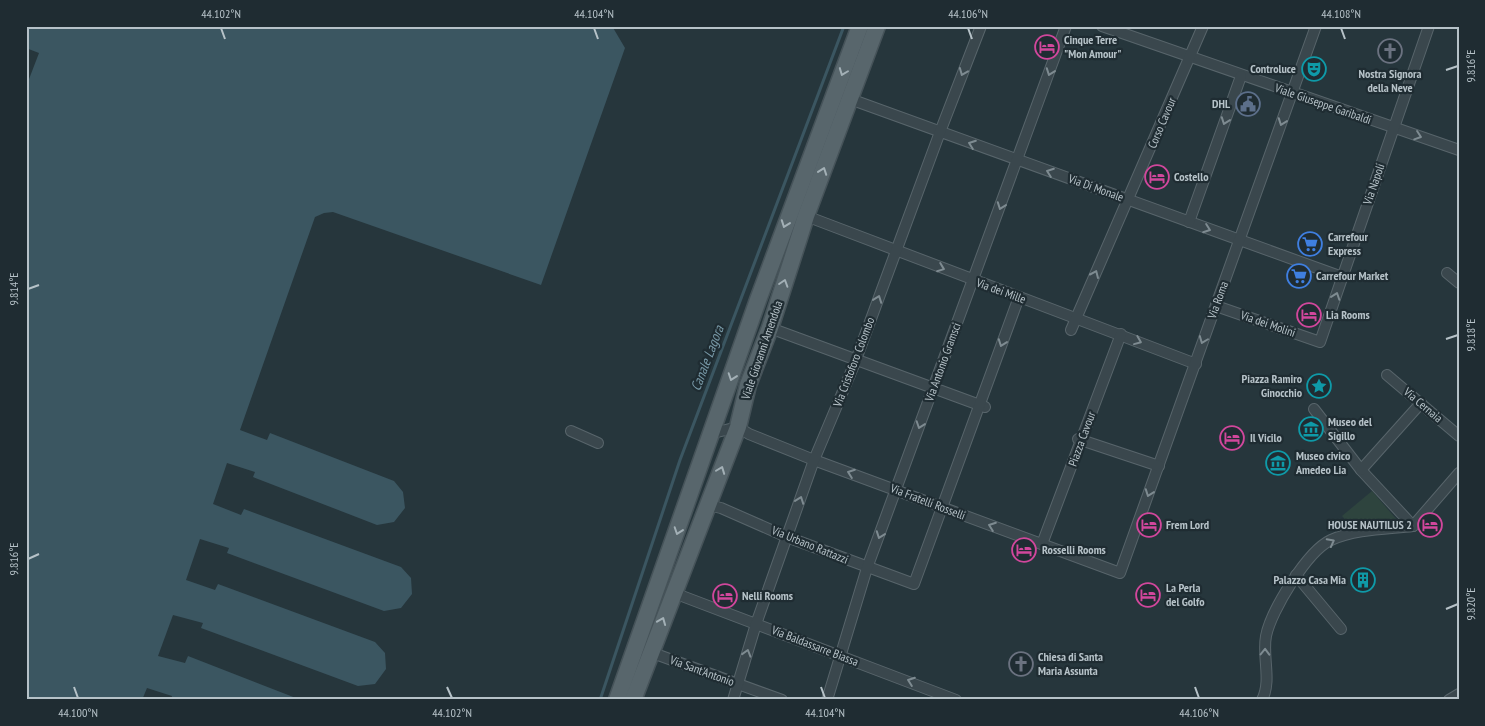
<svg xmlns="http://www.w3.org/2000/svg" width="1485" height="726" viewBox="0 0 1485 726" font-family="'PT Sans Narrow',sans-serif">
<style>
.green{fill:#2e443e}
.water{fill:#3b5661}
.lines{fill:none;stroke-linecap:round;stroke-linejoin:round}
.stream{stroke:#3b5661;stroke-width:3}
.street-casing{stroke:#58656b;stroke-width:12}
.primary-casing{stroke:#465359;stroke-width:19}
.street{stroke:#3a474d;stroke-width:10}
.primary{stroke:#58666c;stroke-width:16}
.oneway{stroke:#a3b0b6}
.oneway2{stroke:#7e8b91}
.ticks{fill:none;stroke:#b6c2c8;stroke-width:2}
.labels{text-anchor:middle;stroke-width:4.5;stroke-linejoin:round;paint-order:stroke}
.poi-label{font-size:12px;font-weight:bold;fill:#b6c2c8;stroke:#1f2c32;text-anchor:start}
.street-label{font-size:12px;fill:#b6c2c8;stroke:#1f2c32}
.water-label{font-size:14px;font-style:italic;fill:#799aa8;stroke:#1f2c32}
.neatline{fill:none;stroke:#b6c2c8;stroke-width:2}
.ticks-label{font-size:12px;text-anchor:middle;fill:#b6c2c8}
</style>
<rect width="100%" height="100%" fill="#26363c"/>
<polygon class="green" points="1372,491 1397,520 1351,526 1342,516"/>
<polygon class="water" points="26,26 612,26 625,48 541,285 333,212 324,213 315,217 240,430 267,440 270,433 394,481 403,492 405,508 394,522 377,525 253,477 255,472 227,463 213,504 241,515 244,509 401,567 411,578 412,594 401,608 384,611 227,553 229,548 200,539 186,580 215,590 218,584 375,642 385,653 386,669 375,684 358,686 201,628 203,623 173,615 158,656 185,663 188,656 301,700 171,700 172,696 147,688 142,700 26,700 26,87 39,53 26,48"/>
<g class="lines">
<polyline class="stream" points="600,700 680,460 844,26"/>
<g class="street-casing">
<g id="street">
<polyline points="1102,26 1459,150"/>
<polyline points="850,99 1342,277"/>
<polyline points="806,216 1196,364"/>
<polyline points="1189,222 1241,76"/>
<polyline points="1447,273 1459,283"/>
<polyline points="1216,306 1320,342 1429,26"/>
<polyline points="770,328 985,407"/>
<polyline points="1071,330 1203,26"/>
<polyline points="1387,375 1459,436"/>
<polyline points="1314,409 1361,470 1413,526"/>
<polyline points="571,431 598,443"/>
<polyline points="713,433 738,427 749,434 814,460 1120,573 1316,26"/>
<polyline points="1078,439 1159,466"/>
<polyline points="1361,470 1421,403"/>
<polyline points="707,505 721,508 787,537 914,584 1019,297"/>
<polyline points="1042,544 1121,334"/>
<polyline points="1296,575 1341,629"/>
<polyline points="674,593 956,700"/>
<polyline points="650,652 782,700"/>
<polyline points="733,700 756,624 814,460 854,365 940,132 981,26"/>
<polyline points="827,700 867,568 1066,26"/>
<path d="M1262 700C1272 680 1262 657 1266 636 1271 611 1307 551 1331 540 1355 529 1387 529 1413 526L1459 473"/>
<polyline points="1449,700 1459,694"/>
</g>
</g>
<g class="primary-casing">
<g id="primary">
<polyline points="617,700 758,300 860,26"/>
<polyline points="633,700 738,427 748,385 770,328 806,216 877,26"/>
</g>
</g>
<use href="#street" class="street"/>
<use href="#primary" class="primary"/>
</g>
<defs><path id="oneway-chevron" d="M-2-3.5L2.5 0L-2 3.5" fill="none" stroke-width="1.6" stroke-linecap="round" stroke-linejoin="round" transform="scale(1.25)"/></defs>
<g class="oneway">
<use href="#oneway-chevron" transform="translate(843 72) rotate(111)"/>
<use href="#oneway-chevron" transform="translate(823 171) rotate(-70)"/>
<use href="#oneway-chevron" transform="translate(785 224) rotate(110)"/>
<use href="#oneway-chevron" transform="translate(784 283) rotate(-72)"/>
<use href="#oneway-chevron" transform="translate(732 377) rotate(109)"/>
<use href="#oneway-chevron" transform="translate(721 470) rotate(-69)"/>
<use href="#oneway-chevron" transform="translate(678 531) rotate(109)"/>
<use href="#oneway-chevron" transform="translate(662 621) rotate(-68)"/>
</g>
<g class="oneway2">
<use href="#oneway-chevron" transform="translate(963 72) rotate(112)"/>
<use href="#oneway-chevron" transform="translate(1050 72) rotate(110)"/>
<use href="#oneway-chevron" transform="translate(1225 121) rotate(110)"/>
<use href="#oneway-chevron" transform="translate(1282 122) rotate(110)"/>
<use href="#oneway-chevron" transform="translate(1418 136) rotate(19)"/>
<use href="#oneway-chevron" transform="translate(972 144) rotate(-160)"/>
<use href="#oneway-chevron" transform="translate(1050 172) rotate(-160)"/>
<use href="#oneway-chevron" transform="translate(1001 206) rotate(110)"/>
<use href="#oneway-chevron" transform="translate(1207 229) rotate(20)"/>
<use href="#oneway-chevron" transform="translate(941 268) rotate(21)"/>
<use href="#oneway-chevron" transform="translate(1095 274) rotate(-66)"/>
<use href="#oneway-chevron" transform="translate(1336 296) rotate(-71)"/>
<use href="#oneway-chevron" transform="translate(878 299) rotate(-70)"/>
<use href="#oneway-chevron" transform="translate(1203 340) rotate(111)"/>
<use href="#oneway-chevron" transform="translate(1138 341) rotate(22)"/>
<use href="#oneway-chevron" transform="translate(1002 343) rotate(110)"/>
<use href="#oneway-chevron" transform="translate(920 425) rotate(109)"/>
<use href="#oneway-chevron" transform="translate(851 473) rotate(-160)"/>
<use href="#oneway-chevron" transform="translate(1149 493) rotate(110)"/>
<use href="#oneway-chevron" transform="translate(800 500) rotate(-70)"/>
<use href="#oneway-chevron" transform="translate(992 526) rotate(-160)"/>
<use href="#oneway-chevron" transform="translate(880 535) rotate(110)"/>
<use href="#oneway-chevron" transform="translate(1331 542) rotate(-28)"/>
<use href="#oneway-chevron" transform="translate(1265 652) rotate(-89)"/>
<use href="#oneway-chevron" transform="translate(747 653) rotate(-73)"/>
<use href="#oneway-chevron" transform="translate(911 681) rotate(-160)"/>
</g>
<path class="ticks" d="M221 28 225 39M594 28 598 39M968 28 972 39M1341 28 1345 39M1446 70 1458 66M28 289 39 285M1446 339 1458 335M28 559 39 554M1446 609 1458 604M74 687 78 698M447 687 452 698M821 687 825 698M1195 687 1199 698"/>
<defs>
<g id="hotel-ring" transform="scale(1.25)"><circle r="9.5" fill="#1f2c32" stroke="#d1479c" stroke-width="1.5"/><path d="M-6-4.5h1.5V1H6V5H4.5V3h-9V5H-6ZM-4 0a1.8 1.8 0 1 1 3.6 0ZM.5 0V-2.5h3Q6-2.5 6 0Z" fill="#d1479c"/></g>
<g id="church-ring" transform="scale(1.25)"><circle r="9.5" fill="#1f2c32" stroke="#6b7280" stroke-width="1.5"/><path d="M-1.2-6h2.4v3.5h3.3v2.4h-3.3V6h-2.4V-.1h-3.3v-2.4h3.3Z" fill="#6b7280"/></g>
<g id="theatre-ring" transform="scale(1.25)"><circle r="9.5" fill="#1f2c32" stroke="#0f9aa8" stroke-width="1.5"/><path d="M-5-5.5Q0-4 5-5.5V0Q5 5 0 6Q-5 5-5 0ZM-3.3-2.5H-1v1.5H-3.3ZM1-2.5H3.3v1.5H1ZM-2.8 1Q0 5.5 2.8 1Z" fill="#0f9aa8"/></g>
<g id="civic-ring" transform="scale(1.25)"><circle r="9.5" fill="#1f2c32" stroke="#5c6f8a" stroke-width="1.5"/><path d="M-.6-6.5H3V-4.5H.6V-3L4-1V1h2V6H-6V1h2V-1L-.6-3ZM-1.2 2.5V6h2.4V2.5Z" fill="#5c6f8a"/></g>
<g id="supermarket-ring" transform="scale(1.25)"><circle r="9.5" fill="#1f2c32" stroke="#3f7fe0" stroke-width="1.5"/><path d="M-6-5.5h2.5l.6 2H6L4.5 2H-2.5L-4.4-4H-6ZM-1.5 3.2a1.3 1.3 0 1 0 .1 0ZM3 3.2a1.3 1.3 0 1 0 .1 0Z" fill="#3f7fe0"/></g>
<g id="sight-ring" transform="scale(1.25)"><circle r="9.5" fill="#1f2c32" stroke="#0f9aa8" stroke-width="1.5"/><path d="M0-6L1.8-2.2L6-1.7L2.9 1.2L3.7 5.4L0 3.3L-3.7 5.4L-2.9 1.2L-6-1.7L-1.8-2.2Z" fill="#0f9aa8"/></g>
<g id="museum-ring" transform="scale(1.25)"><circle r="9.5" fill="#1f2c32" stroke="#0f9aa8" stroke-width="1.5"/><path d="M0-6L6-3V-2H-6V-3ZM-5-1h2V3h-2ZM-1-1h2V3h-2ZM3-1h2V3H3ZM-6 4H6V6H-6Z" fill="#0f9aa8"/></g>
<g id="building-ring" transform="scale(1.25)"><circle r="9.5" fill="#1f2c32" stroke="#0f9aa8" stroke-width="1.5"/><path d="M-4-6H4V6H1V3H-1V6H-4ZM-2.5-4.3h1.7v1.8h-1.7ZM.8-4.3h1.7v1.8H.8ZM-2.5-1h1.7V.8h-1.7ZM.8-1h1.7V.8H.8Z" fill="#0f9aa8"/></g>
</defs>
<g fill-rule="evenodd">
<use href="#hotel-ring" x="1047" y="47"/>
<use href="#church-ring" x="1390" y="51"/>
<use href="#theatre-ring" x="1314" y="69"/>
<use href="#civic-ring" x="1248" y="104"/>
<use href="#hotel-ring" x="1157" y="177"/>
<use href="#supermarket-ring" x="1310" y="244"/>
<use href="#supermarket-ring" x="1299" y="276"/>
<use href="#hotel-ring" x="1309" y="315"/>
<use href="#sight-ring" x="1319" y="386"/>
<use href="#museum-ring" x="1311" y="429"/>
<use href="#hotel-ring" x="1232" y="438"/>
<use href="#museum-ring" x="1278" y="463"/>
<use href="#hotel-ring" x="1149" y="525"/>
<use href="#hotel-ring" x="1430" y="525"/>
<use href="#hotel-ring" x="1024" y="550"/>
<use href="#building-ring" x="1363" y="580"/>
<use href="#hotel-ring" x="1148" y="595"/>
<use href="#hotel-ring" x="725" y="596"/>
<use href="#church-ring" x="1021" y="664"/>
</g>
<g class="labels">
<g class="poi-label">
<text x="1064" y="44">Cinque Terre<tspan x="1064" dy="14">"Mon Amour"</tspan></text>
<text x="1296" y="73" text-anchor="end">Controluce</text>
<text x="1390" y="78" text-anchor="middle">Nostra Signora<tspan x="1390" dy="14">della Neve</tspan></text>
<text x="1230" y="108" text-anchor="end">DHL</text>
<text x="1174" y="181">Costello</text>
<text x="1328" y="241">Carrefour<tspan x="1328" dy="14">Express</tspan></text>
<text x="1316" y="280">Carrefour Market</text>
<text x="1326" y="319">Lia Rooms</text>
<text x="1302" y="383" text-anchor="end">Piazza Ramiro<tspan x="1302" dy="14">Ginocchio</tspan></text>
<text x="1328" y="426">Museo del<tspan x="1328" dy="14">Sigillo</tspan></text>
<text x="1250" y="442">Il Vicilo</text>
<text x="1296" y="460">Museo civico<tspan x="1296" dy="14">Amedeo Lia</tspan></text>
<text x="1166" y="529">Frem Lord</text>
<text x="1412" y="529" text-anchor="end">HOUSE NAUTILUS 2</text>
<text x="1042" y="554">Rosselli Rooms</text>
<text x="1346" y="584" text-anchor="end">Palazzo Casa Mia</text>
<text x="1166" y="592">La Perla<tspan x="1166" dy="14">del Golfo</tspan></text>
<text x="742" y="600">Nelli Rooms</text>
<text x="1038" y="661">Chiesa di Santa<tspan x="1038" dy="14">Maria Assunta</tspan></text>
</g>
<g class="street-label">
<text transform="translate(1323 104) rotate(19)" y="4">Viale Giuseppe Garibaldi</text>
<text transform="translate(1162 123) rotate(-67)" y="4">Corso Cavour</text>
<text transform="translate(1374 184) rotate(-71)" y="4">Via Napoli</text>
<text transform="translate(1096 188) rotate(20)" y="4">Via Di Monale</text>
<text transform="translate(1001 291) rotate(20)" y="4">Via dei Mille</text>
<text transform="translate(1218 300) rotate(-70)" y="4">Via Roma</text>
<text transform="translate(1268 324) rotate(19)" y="4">Via dei Molini</text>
<text transform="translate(762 350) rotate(-71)" y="4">Viale Giovanni Amendola</text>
<text transform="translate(854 362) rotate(-69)" y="4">Via Cristoforo Colombo</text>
<text transform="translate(943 362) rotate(-70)" y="4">Via Antonio Gramsci</text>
<text transform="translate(1423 405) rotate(40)" y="4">Via Cernaia</text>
<text transform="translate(1082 439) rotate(-70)" y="4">Piazza Cavour</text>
<text transform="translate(928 502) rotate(21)" y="4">Via Fratelli Rosselli</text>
<text transform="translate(810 545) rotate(22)" y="4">Via Urbano Rattazzi</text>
<text transform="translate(815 646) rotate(21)" y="4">Via Baldassarre Biassa</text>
<text transform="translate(702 671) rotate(20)" y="4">Via Sant'Antonio</text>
</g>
<g class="water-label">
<text transform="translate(707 358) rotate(-69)" y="5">Canale Lagora</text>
</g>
</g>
<rect width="1485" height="726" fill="none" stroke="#1f2c32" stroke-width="55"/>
<rect x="28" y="28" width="1430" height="670" class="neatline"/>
<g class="ticks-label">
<text x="221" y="18">44.102°N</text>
<text x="594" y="18">44.104°N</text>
<text x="968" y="18">44.106°N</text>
<text x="1341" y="18">44.108°N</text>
<text transform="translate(1471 66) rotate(-90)" y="4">9.816°E</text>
<text transform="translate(14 289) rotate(-90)" y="4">9.814°E</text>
<text transform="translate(1471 335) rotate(-90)" y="4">9.818°E</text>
<text transform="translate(14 559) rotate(-90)" y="4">9.816°E</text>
<text transform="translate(1471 604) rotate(-90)" y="4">9.820°E</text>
<text x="78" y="717">44.100°N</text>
<text x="452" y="717">44.102°N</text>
<text x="825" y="717">44.104°N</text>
<text x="1199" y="717">44.106°N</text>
</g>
</svg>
